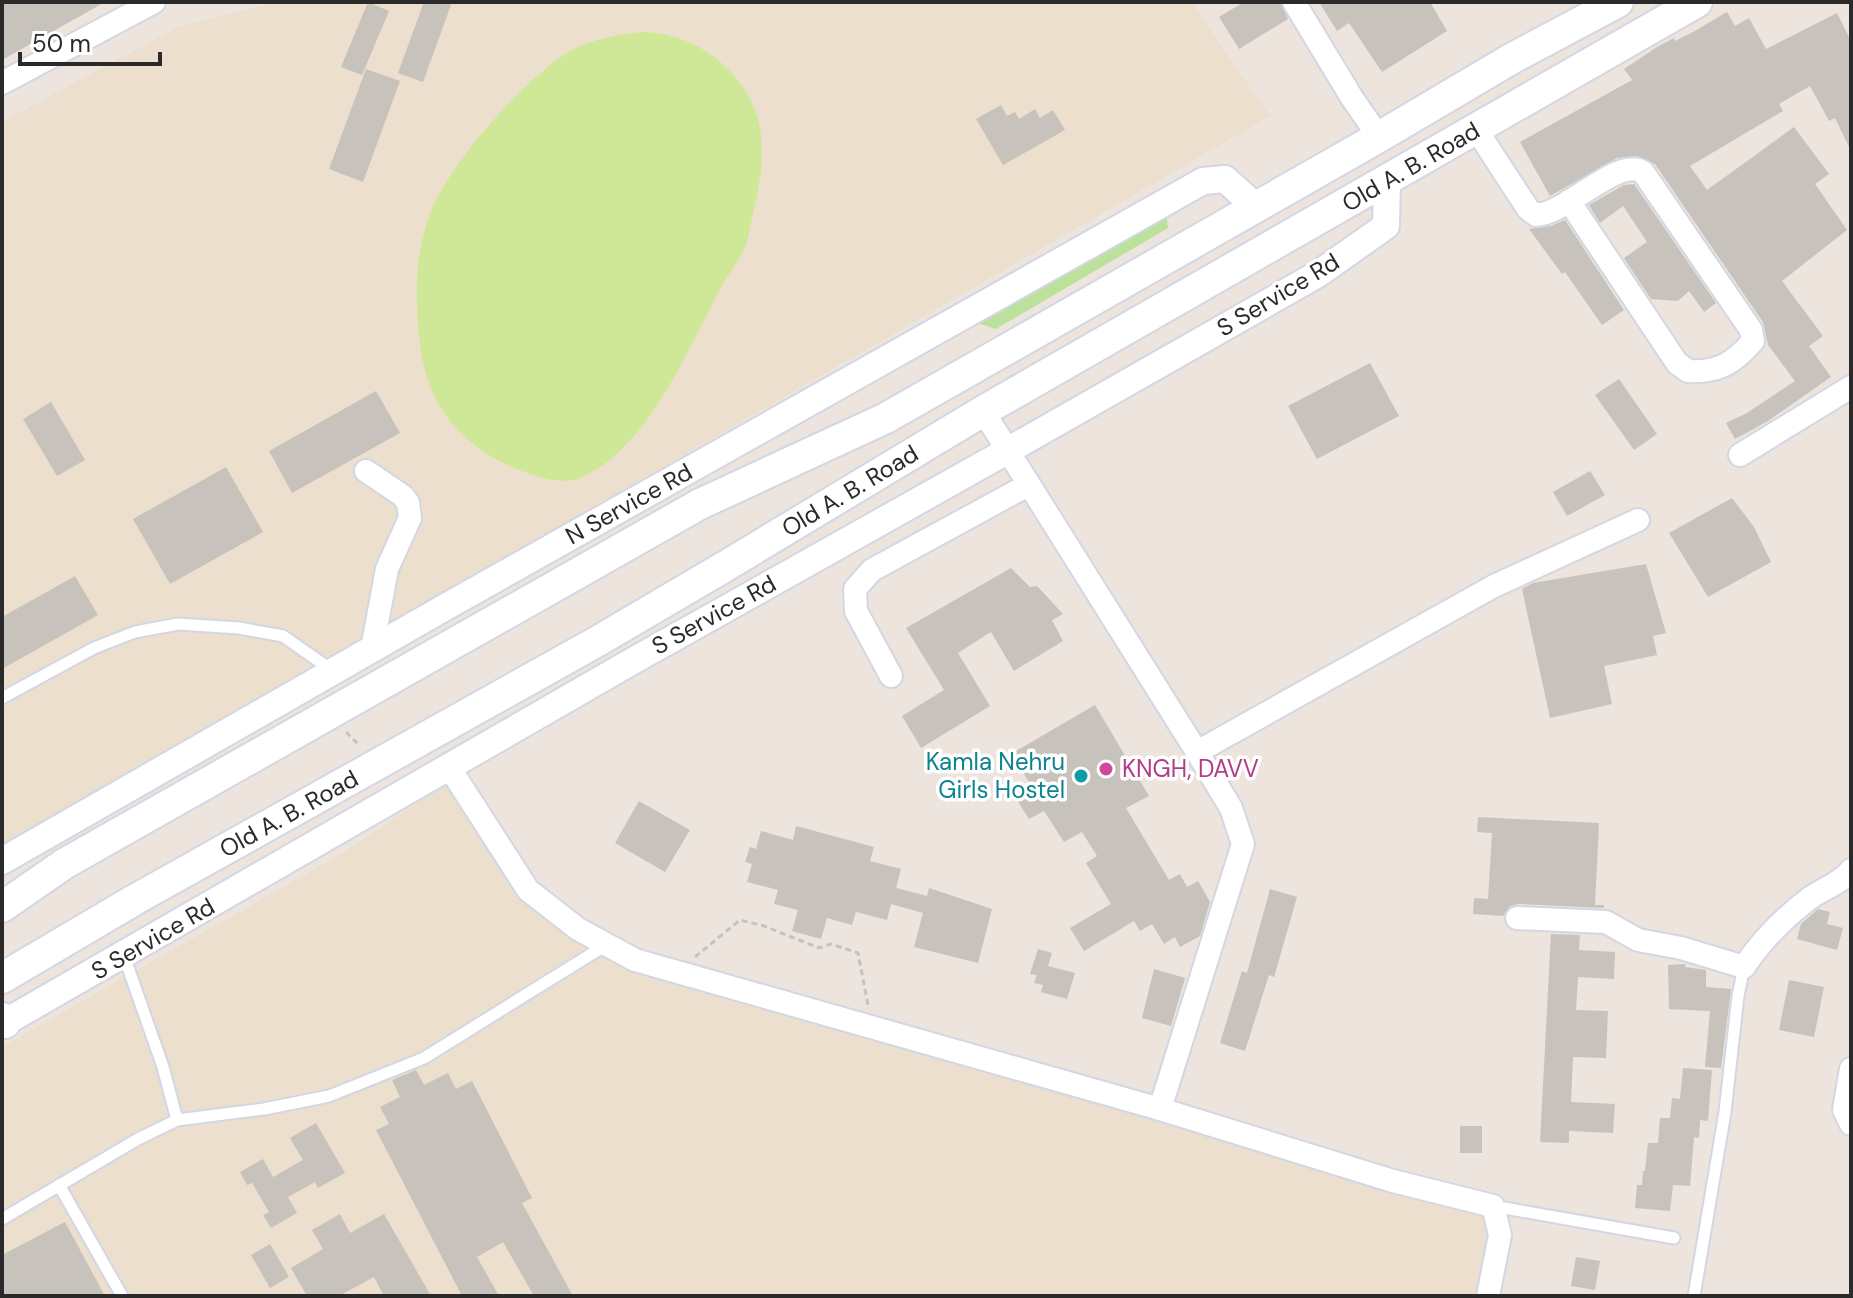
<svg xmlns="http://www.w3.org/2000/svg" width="1853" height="1298" viewBox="0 0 1853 1298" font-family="'DM Sans',sans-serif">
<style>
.education{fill:#eddfcd}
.green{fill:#bbe19b}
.pitch{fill:#cfe897}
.building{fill:#c7c2bb}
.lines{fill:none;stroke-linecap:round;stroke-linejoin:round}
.service-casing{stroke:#d2d7e3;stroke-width:15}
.minor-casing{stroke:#d2d7e3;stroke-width:26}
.tertiary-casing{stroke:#d2d7e3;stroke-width:30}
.secondary-casing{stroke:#d2d7e3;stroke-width:34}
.path{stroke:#c3c3c3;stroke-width:3;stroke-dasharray:6 4;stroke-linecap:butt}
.service{stroke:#fff;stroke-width:11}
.minor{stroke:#fff;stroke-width:22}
.tertiary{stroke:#fff;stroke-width:26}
.secondary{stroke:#fff;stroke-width:30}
.secondary-bridge-casing{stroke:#d2d7e3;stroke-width:34;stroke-linecap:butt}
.secondary-bridge{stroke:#fff;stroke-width:30}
.hotel-dot{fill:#d1479c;stroke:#fff;stroke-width:3}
.culture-dot{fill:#0f9aa8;stroke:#fff;stroke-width:3}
.labels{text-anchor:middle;stroke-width:7;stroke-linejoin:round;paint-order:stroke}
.street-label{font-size:24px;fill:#2a2a2a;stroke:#fff}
.culture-label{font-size:24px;fill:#0d838f;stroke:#fff;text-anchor:end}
.hotel-label{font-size:24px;fill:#b23c85;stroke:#fff;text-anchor:start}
</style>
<rect width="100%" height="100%" fill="#ece4dd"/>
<g class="education">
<polygon points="278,2 1191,2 1270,116 2,849 2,122 178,27"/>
<polygon points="456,778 528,890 635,960 1493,1206 1488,1296 2,1296 2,1047 331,860"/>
</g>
<polygon class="green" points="1165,203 1168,228 996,329 959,317"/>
<path class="pitch" d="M641 32C676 33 704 45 729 70 769 111 766 157 754 209 751 220 750 233 746 245 741 258 731 270 724 282 716 296 709 312 701 326 674 379 638 453 580 478 553 490 492 461 472 443 436 413 424 381 419 336 415 293 415 254 430 214 447 166 526 77 570 51 591 39 617 35 641 32Z"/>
<g class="building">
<polygon points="2,2 105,2 2,60"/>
<polygon points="368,2 389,11 362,75 341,67"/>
<polygon points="424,2 452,2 423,82 398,73"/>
<polygon points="1244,2 1280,2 1288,19 1239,49 1219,17"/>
<polygon points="1319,2 1430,2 1447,31 1382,72 1349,23 1337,31"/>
<polygon points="1727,12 1735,26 1749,18 1766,49 1837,13 1851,41 1851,151 1835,118 1829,121 1810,86 1779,104 1783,111 1690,166 1707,190 1794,127 1829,174 1815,184 1847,230 1782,281 1823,336 1809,346 1831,377 1768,421 1735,439 1726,423 1747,413 1795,381 1768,345 1763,322 1655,164 1636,156 1617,158 1550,196 1520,142 1632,80 1624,69 1657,47 1674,38 1675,41 1693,32"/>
<polygon points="366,69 400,81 363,182 329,169"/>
<polygon points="1001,105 1007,116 1015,112 1019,119 1035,109 1040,118 1053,110 1065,130 1003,165 976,119"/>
<polygon points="1634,184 1716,303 1704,312 1689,291 1678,301 1651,299 1624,258 1647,242 1623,206 1600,223 1589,205 1624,185"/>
<polygon points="1565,220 1624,310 1602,325 1565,272 1562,274 1529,229 1551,226"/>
<polygon points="1370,363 1399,416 1317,459 1288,406"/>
<polygon points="1619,379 1657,434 1634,450 1595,395"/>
<polygon points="376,391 400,433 292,493 269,451"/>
<polygon points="51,402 85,460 57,476 23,419"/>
<polygon points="226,467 263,532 170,584 133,519"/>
<polygon points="1590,471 1605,495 1567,516 1553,492"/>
<polygon points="1732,498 1754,527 1771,562 1708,597 1669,533"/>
<polygon points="1646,564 1666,633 1653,636 1657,655 1604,666 1612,704 1550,718 1522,589 1533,583"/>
<polygon points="1011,568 1030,587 1037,586 1063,614 1052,620 1063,641 1014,671 991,632 958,653 990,706 921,748 902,716 944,690 906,628"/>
<polygon points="75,576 98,615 2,669 2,617"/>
<polygon points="1095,705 1149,796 1126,808 1169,880 1180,874 1187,887 1198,881 1210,902 1200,936 1180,947 1175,937 1164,944 1152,924 1140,931 1134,921 1084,951 1070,928 1111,904 1086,863 1097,856 1082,832 1064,842 1044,811 1029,819 1017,800 1034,790 1011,754"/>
<polygon points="639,801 690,830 665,872 615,843"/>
<polygon points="1478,817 1599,823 1595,905 1604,905 1604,908 1518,904 1510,906 1503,916 1473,914 1474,898 1488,899 1492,833 1477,832"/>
<polygon points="796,826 874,847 870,861 901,869 896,888 927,896 929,888 992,909 978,963 914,947 923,913 891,904 887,920 856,912 852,925 827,918 821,939 792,931 798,910 774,904 778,890 747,882 752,864 745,862 750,847 756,849 761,831 793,840"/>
<polygon points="1270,889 1297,897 1274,977 1269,975 1245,1051 1220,1043 1242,971 1247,973"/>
<polygon points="1818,909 1830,912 1827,924 1843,928 1837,950 1797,939 1801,924"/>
<polygon points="1551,934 1580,935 1579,950 1615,952 1614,979 1578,977 1576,1010 1608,1011 1606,1058 1573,1057 1571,1102 1615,1104 1613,1133 1569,1131 1569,1143 1540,1142"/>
<polygon points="1038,949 1052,953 1048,966 1075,973 1067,999 1041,992 1043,985 1034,983 1037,975 1030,974"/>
<polygon points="1685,964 1685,967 1706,970 1706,987 1731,989 1721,1068 1705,1067 1710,1011 1669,1009 1668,965"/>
<polygon points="1154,969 1185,978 1171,1026 1142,1018"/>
<polygon points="1789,980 1824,987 1814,1037 1779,1030"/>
<polygon points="1683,1068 1712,1070 1708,1121 1700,1120 1699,1138 1694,1137 1690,1186 1673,1185 1670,1211 1635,1208 1637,1185 1642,1185 1643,1171 1645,1171 1648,1143 1658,1143 1660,1118 1670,1118 1672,1098 1680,1099"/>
<polygon points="416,1070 424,1085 448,1073 456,1089 472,1081 532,1198 522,1203 573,1296 534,1296 503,1242 477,1257 499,1296 462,1296 376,1130 389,1124 380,1107 400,1097 392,1080"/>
<polygon points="316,1123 345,1173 318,1188 315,1182 288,1197 297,1213 271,1228 263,1215 269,1212 252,1183 247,1185 240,1172 263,1159 273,1177 303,1160 290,1138"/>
<rect x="1460" y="1126" width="22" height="27"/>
<polygon points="340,1214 350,1233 384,1214 431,1296 384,1296 374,1277 339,1296 307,1296 291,1268 323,1249 312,1230"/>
<polygon points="65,1222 105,1296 2,1296 2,1255"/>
<polygon points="270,1244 289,1277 270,1288 251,1255"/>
<polygon points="1576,1257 1600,1261 1595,1290 1571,1286"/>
</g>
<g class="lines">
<g class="service-casing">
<g id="service">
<polyline points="2,698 94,648 135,632 178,624 239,628 283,636 333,671"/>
<polyline points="124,956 163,1067 177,1120"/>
<polyline points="59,1185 122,1296"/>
<polyline points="1493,1206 1674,1238"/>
<polyline points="2,1219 138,1139 177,1120 264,1109 329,1096 424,1058 606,945"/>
<polyline points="1694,1296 1725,1112 1738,996 1744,967"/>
</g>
</g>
<g class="minor-casing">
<g id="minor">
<polyline points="1294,2 1352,98 1379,137"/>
<polyline points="2,83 154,2"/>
<path d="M1476 129 1528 209 1536 215C1566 214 1618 156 1643 172L1751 330 1753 341C1734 363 1718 373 1688 371L1677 363 1569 201"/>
<polyline points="983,411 1197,752 1231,808 1243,844 1160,1109"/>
<polyline points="1740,455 1851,387"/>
<polyline points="366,471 403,496 408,503 410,518 387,569 372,649"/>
<polyline points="891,676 856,611 855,589 872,570 1028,485"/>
<polyline points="1197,752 1494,586 1638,520"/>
<polyline points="449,767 528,890 578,929 635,960 1160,1109 1393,1181 1493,1206 1500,1235 1488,1296"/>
<path d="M1517 918 1606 922 1638 940 1681 948 1744 967C1761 941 1785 917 1810 898 1824 888 1840 884 1851 870"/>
<polyline points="1851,1069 1844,1110 1851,1124"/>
</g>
</g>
<g class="tertiary-casing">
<g id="tertiary">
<polyline points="2,861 442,609 1203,181 1225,179 1256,207"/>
<polyline points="2,1024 631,662 1007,451 1318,274 1386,226 1387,181"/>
</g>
</g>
<g class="secondary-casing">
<g id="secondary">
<polyline points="700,504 886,418 1379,137 1511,59 1618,2"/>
<polyline points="724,567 983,411 1697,2"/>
<polyline points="2,907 64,864"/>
<polyline points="2,978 136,899"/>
<polyline points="2,1018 5,1023"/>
</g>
</g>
<g class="path">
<polyline points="346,732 360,746"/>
<polyline points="695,957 740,920 764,926 819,948 831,944 858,953 868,1005"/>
</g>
<use href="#service" class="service"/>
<use href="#minor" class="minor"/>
<use href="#tertiary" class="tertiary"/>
<use href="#secondary" class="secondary"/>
<g class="secondary-bridge-casing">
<g id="secondary-bridge">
<polyline points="64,864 700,504"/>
<polyline points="136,899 598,641 724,567"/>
</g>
</g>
<use href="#secondary-bridge" class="secondary-bridge"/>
</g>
<circle class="hotel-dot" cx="1106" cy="769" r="8"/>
<circle class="culture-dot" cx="1081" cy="776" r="8"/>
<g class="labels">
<g class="street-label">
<text transform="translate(1411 167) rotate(-30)" y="8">Old A. B. Road</text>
<text transform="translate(1278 295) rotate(-31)" y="8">S Service Rd</text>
<text transform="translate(850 491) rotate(-31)" y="8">Old A. B. Road</text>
<text transform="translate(629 504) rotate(-29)" y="8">N Service Rd</text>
<text transform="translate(714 615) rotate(-29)" y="8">S Service Rd</text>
<text transform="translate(289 814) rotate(-29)" y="8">Old A. B. Road</text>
<text transform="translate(153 939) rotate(-30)" y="8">S Service Rd</text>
</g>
<g class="culture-label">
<text x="1065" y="770">Kamla Nehru<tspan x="1065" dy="28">Girls Hostel</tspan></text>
</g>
<g class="hotel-label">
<text x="1122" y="777">KNGH, DAVV</text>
</g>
</g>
<rect width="1853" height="1298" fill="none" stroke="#2a2a2a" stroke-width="8"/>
<path d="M20 52v12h140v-12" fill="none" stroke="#2a2a2a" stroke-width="4"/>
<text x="32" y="52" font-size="24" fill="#2a2a2a" stroke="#ffffff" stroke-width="6" paint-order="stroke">50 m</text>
</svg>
